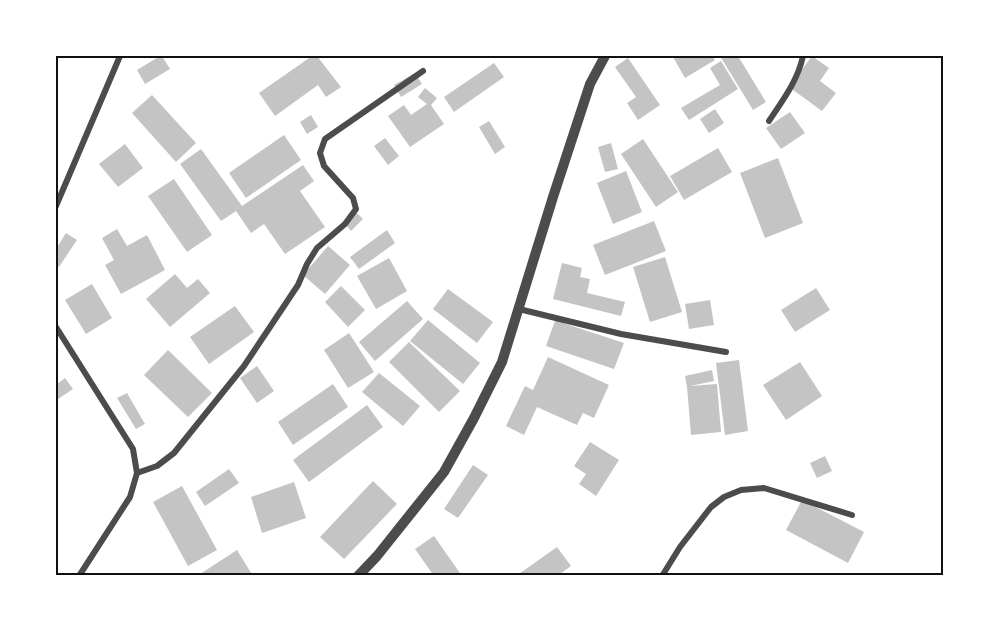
<svg xmlns="http://www.w3.org/2000/svg" width="999" height="631" viewBox="0 0 999 631" font-family="Roboto,sans-serif">
<style>
.building{fill:#c4c4c4}
.lines{fill:none;stroke-linecap:round;stroke-linejoin:round}
.minor{stroke:#4c4c4c;stroke-width:6}
.tertiary{stroke:#4c4c4c;stroke-width:10}
.neatline{fill:none;stroke:#111;stroke-width:2}
</style>
<rect width="100%" height="100%" fill="#fff"/>
<g class="building">
<polygon points="160,56 162,56 170,69 145,84 137,70"/>
<polygon points="312,56 317,56 341,87 326,97 318,85 275,116 259,93"/>
<polygon points="676,56 712,56 715,60 685,78 673,57"/>
<polygon points="720,56 738,56 766,102 753,110"/>
<polygon points="812,56 829,68 820,81 836,93 822,111 789,87"/>
<polygon points="628,58 660,105 638,120 627,103 636,97 615,67"/>
<polygon points="721,61 738,89 689,120 681,108 720,85 710,68"/>
<polygon points="494,63 504,77 454,112 444,97"/>
<polygon points="415,73 422,84 401,97 394,85"/>
<polygon points="425,88 437,98 431,105 444,124 410,147 388,116 404,105 411,115 427,104 418,97"/>
<polygon points="152,95 196,143 176,162 132,113"/>
<polygon points="715,109 724,123 709,133 700,119"/>
<polygon points="790,112 805,133 781,149 766,128"/>
<polygon points="311,115 318,127 307,134 300,122"/>
<polygon points="489,121 505,147 495,154 479,127"/>
<polygon points="284,135 301,160 246,198 229,173"/>
<polygon points="385,138 399,156 388,165 374,146"/>
<polygon points="643,139 678,192 656,207 621,154"/>
<polygon points="611,143 618,169 605,172 598,147"/>
<polygon points="125,144 143,168 118,187 99,164"/>
<polygon points="718,148 732,172 684,200 670,176"/>
<polygon points="201,149 242,206 303,165 314,181 300,191 325,227 285,254 264,224 251,233 236,211 221,221 180,164"/>
<polygon points="778,158 803,223 765,238 740,173"/>
<polygon points="626,171 642,212 613,224 597,183"/>
<polygon points="174,179 212,235 187,252 148,196"/>
<polygon points="357,213 363,219 351,231 345,224"/>
<polygon points="654,221 666,251 605,275 593,245"/>
<polygon points="117,229 127,246 147,235 165,270 121,294 105,265 114,260 102,238"/>
<polygon points="387,230 395,243 359,269 350,257"/>
<polygon points="66,233 77,240 59,267 56,265 56,249"/>
<polygon points="328,246 350,265 325,294 303,275"/>
<polygon points="665,257 682,312 650,322 633,267"/>
<polygon points="389,258 407,291 376,309 357,276"/>
<polygon points="562,263 582,268 580,277 590,279 587,293 625,302 621,316 553,299"/>
<polygon points="175,274 187,288 198,279 210,293 170,327 146,299"/>
<polygon points="92,284 112,318 86,334 65,300"/>
<polygon points="341,286 365,310 348,327 325,302"/>
<polygon points="816,288 830,310 795,332 781,310"/>
<polygon points="448,289 493,322 477,343 433,309"/>
<polygon points="710,300 714,325 689,329 685,304"/>
<polygon points="407,301 423,319 375,361 359,342"/>
<polygon points="235,306 254,332 209,364 190,337"/>
<polygon points="556,318 566,324 624,343 614,369 546,346"/>
<polygon points="428,320 480,363 463,384 410,341"/>
<polygon points="349,333 374,372 348,388 324,350"/>
<polygon points="409,342 460,391 439,412 389,362"/>
<polygon points="168,350 212,393 188,417 144,375"/>
<polygon points="548,357 609,385 594,418 583,413 577,425 537,407 524,435 506,426 525,386 533,390"/>
<polygon points="739,360 748,431 725,435 716,363"/>
<polygon points="800,362 822,396 786,420 763,385"/>
<polygon points="257,366 274,391 257,403 240,378"/>
<polygon points="712,370 714,381 690,386 717,384 721,432 691,435 687,387 685,376"/>
<polygon points="379,373 420,406 403,426 362,392"/>
<polygon points="65,378 73,389 58,399 56,396 56,385"/>
<polygon points="333,384 348,407 293,445 278,422"/>
<polygon points="127,393 145,424 136,429 117,398"/>
<polygon points="367,405 383,427 309,482 293,460"/>
<polygon points="590,442 619,460 596,496 579,484 586,474 574,466"/>
<polygon points="825,456 832,471 817,478 810,463"/>
<polygon points="473,465 488,475 458,518 444,509"/>
<polygon points="229,469 239,483 205,506 196,492"/>
<polygon points="373,481 397,504 344,559 320,537"/>
<polygon points="294,482 306,518 262,533 251,497"/>
<polygon points="182,486 217,550 188,566 153,502"/>
<polygon points="802,500 864,532 848,563 786,530"/>
<polygon points="434,536 462,576 434,576 415,549"/>
<polygon points="557,547 571,566 557,576 516,576"/>
<polygon points="237,550 253,576 197,576"/>
</g>
<g class="lines">
<g class="minor">
<path d="M769 121C783 100 798 80 803 56"/>
<polyline points="56,206 120,56"/>
<polyline points="519,309 621,334 726,352"/>
<polyline points="56,327 133,449 137,473 130,497 79,576"/>
<polyline points="137,473 157,466 174,453 244,366 298,285 307,264 317,248 345,224 356,209 353,198 324,166 320,153 325,139 423,71"/>
<polyline points="662,576 680,547 711,507 724,497 741,490 764,488 852,515"/>
</g>
<polyline class="tertiary" points="358,576 377,556 444,472 474,418 502,362 553,197 590,84 605,56"/>
</g>
<rect width="999" height="631" fill="none" stroke="#ffffff" stroke-width="114"/>
<rect x="57" y="57" width="885" height="517" class="neatline"/>
</svg>
